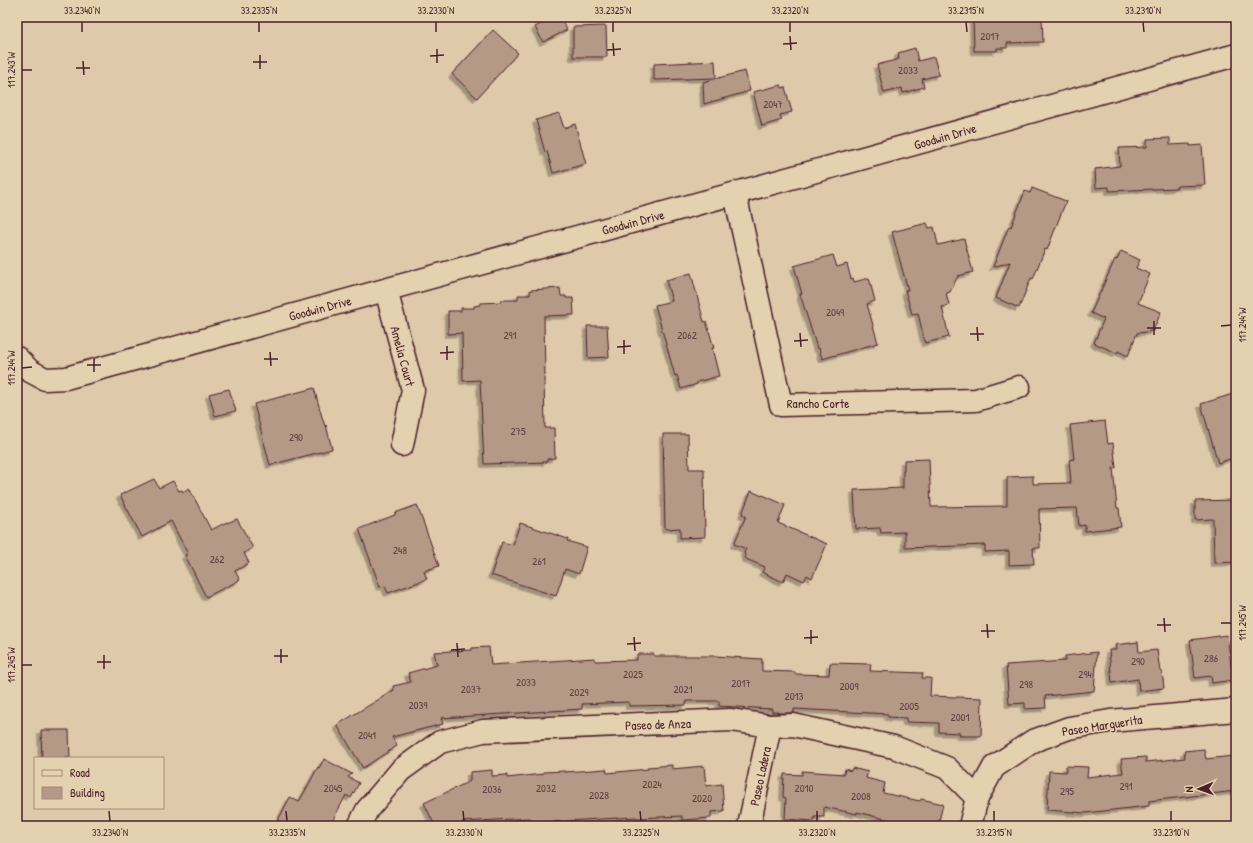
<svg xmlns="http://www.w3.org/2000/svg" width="1253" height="843" viewBox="0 0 1253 843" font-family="'Patrick Hand',sans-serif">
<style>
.building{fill:#b59987;stroke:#4a1f2b;filter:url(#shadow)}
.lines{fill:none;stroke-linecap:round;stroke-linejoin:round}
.minor-casing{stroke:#4a1f2b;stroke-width:25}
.minor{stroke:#e4d1af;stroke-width:22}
.ticks{fill:none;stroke:#4a1f2b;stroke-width:1.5}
.labels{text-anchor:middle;stroke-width:3;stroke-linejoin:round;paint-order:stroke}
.number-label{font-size:11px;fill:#653e42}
.street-label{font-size:13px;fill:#4a1f2b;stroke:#e4d1af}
.neatline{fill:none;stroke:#4a1f2b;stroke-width:1.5}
.ticks-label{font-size:10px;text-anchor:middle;fill:#4a1f2b}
</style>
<defs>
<filter id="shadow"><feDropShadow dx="-3.5" dy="3.5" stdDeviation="0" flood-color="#0004"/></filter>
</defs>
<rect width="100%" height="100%" fill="#decaaa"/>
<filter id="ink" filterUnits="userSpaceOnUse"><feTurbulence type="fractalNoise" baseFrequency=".025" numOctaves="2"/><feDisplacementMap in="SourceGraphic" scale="8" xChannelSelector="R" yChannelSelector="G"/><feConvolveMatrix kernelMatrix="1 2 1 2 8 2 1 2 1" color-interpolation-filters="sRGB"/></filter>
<g filter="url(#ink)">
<g class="building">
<polygon points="554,17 560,17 567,30 543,42 535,27"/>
<polygon points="973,17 1042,17 1043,42 1007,43 1007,48 997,48 997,51 974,51"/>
<polygon points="606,26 607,57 573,57 573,27"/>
<polygon points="493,30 518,53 477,98 452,74"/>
<polygon points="915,48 918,61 934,57 939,75 922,79 924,87 903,93 902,88 884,93 877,65 899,59 898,53"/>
<polygon points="715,61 716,78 654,80 654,64"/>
<polygon points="745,71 750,91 704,104 703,82"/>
<polygon points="781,85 782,88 785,87 792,112 780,115 782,120 762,126 753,92"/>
<polygon points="559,113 564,128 575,124 586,164 553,173 547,151 545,152 536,120"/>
<polygon points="1170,138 1170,145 1190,144 1190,146 1202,145 1205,185 1177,186 1176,188 1109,191 1109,187 1096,188 1095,169 1120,166 1119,148 1147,147 1147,139"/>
<polygon points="1032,188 1066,201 1047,250 1045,249 1033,279 1031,278 1019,308 996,298 1010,262 993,267 1009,226 1011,227 1025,191 1030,193"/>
<polygon points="927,223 929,228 934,227 938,245 964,239 973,272 958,276 950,292 946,293 949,305 942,307 949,337 925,343 918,313 912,314 905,290 908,290 892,232"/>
<polygon points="1121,251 1140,260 1136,268 1150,274 1138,303 1161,312 1153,331 1137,333 1128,356 1118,351 1117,353 1094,343 1104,319 1091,313 1115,259 1117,260"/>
<polygon points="833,255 837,267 847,264 851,279 853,278 854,282 869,278 875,301 867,304 878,343 822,359 819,348 817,348 800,294 802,294 794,266"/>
<polygon points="691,273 704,322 706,321 714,348 712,348 719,376 697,382 697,384 681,389 677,375 675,376 655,305 672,301 666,280"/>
<polygon points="560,288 561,296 566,296 566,298 573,298 574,315 544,316 545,376 544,376 545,428 554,428 555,458 547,459 547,462 484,464 480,380 463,381 462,333 448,334 448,311 461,311 461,308 474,308 474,306 480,305 481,303 501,302 501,300 518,300 518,295 530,295 530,290"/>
<polygon points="587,326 607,326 609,357 588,358"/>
<polygon points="314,388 322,417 325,426 326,425 332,449 270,465 254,404"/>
<polygon points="229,389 236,411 215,416 209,394"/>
<polygon points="1236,393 1236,457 1218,463 1201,404"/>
<polygon points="1105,421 1108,444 1113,443 1116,468 1113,468 1117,508 1119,508 1121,527 1085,531 1085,525 1079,526 1077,508 1039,509 1040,548 1033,548 1034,564 1009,565 1009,551 985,552 985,545 905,548 905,532 881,533 880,528 856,529 854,490 903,488 903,471 904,471 904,460 929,459 931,507 1007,506 1007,477 1033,476 1033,484 1071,483 1069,460 1074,459 1070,425"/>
<polygon points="663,434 688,434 689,469 704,469 705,537 680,538 680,528 665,529"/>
<polygon points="154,479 159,488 173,481 179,491 182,490 183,492 189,488 211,530 227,522 227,523 237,519 253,548 244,553 249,563 235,571 240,580 206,597 185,555 188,554 171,521 142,537 120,495"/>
<polygon points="751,491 762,496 763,495 785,505 778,523 827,544 812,578 807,575 804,581 787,573 783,582 762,572 765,567 746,559 744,552 746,549 734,544 746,516 742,514"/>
<polygon points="1236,500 1236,562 1214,563 1213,519 1195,520 1195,501"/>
<polygon points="417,505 439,566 424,571 427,579 388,593 385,586 380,587 359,529 387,518 395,515 395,513"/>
<polygon points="520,523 568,539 567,541 587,547 579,574 565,569 556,596 491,575 502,542 513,545"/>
<polygon points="1227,635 1233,680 1212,683 1211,676 1195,678 1190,640"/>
<polygon points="1138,642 1139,652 1157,650 1160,671 1162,671 1164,688 1139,691 1138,679 1112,683 1109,650 1116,650 1115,645"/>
<polygon points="489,647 491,665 595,658 595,661 637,660 637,654 654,654 654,656 715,656 762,659 762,671 795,672 795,674 829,675 830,663 871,664 870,671 923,673 922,678 931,678 930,696 982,698 981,736 960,736 960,733 939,732 939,723 906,722 906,718 888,717 888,714 794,709 794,713 777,713 778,712 772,712 772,709 719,706 719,701 687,701 686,705 629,706 629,702 582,704 582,709 441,718 443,724 392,737 397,746 363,768 337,725 394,690 393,686 411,682 408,673 437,665 434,652 472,650 472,648"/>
<polygon points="1097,652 1094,691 1045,696 1046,708 1025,709 1025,703 1009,704 1006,665 1065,661 1065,656"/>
<polygon points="41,730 69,730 70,758 42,758"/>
<polygon points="1204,749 1206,759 1233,756 1234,759 1236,758 1236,791 1149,801 1149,806 1085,813 1047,810 1049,771 1066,772 1066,766 1088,767 1087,777 1123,773 1121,759 1146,757 1146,762 1185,758 1184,751"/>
<polygon points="324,759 352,774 348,777 359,783 351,798 346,795 330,826 275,826 290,797 299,802 318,767 319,768"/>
<polygon points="672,765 672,769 704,766 706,786 722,784 724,811 711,812 711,818 682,820 682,816 637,818 636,817 531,823 530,818 462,822 464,826 435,826 424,803 470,781 470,772 492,770 492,776 507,775 507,778 543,774 543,772 565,771 565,772 606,769 607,773 648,769 648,767"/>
<polygon points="852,768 868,772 866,778 885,783 883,793 920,801 921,799 943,804 938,826 892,826 893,821 857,812 857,814 824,807 824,817 814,817 814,821 785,819 786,798 783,797 784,774 802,775 802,771 844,774 845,769 851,771"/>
</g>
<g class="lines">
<g class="minor-casing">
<g id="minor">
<polyline points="735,194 781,405 976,400 1019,387"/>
<polyline points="386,290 413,390 402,445"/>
<polyline points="17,358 30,371 45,379 66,378 1236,55"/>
<polyline points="359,826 367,810 401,770 440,742 483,731 731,720 770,726 793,725 894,747 947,768 977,798"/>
<polyline points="749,826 770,726"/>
<polyline points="970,826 977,798 994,767 1033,741 1069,728 1110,721 1236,710"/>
</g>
</g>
<use href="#minor" class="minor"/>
</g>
</g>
<path class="ticks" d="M82 22V32M259 22V32M436 22V32M613 22V32M790 22V32M966 22 967 32M1143 22 1144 32M790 36 791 50M613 43 614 56M783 44 797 43M437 49V63M607 50 621 49M260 55V69M430 56 444 55M83 61 84 75M253 62H267M76 68H90M22 70H32M1154 321V335M1221 326 1231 325M977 327 978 341M1147 328H1161M800 333 801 347M970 334H984M624 340V354M794 341 808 340M447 346V360M617 347 631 346M270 352 271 366M440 353 454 352M94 358V372M264 359H278M87 365H101M22 368 32 367M1164 618 1165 632M1221 623H1231M987 624 988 638M1157 625H1171M811 630V644M981 631H995M634 637 635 651M804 638 818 637M457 643 458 657M627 644 641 643M281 649V663M451 650 465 649M104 655V669M274 656H288M97 662H111M22 665H32M109 811 110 821M286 811 287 821M463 811 464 821M640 811 641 821M817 811V821M994 811V821M1171 811V821"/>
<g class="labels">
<g class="number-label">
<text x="990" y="40">2017</text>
<text x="908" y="74">2033</text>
<text x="773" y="108">2047</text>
<text x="835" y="316">2049</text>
<text x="510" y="339">291</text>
<text x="687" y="339">2062</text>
<text x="518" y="435">275</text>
<text x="296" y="441">290</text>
<text x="400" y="554">248</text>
<text x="217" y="563">262</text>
<text x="539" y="565">261</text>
<text x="1211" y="662">286</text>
<text x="1138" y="665">290</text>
<text x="633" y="678">2025</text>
<text x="1085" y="678">294</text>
<text x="526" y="686">2033</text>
<text x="741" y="687">2017</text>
<text x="1026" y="688">298</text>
<text x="849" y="690">2009</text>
<text x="471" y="693">2037</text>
<text x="683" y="693">2021</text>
<text x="579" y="696">2029</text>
<text x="794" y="700">2013</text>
<text x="418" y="709">2039</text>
<text x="909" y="710">2005</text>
<text x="960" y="721">2001</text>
<text x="367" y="739">2041</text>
<text x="652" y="788">2024</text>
<text x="1126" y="790">291</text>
<text x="333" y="792">2045</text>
<text x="546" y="792">2032</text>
<text x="804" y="792">2010</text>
<text x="492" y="793">2036</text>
<text x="1067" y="795">295</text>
<text x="599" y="799">2028</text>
<text x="861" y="800">2008</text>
<text x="702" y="802">2020</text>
</g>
<g class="street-label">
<text transform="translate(945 136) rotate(-16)" y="5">Goodwin Drive</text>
<text transform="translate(633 222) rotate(-15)" y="5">Goodwin Drive</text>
<text transform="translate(320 308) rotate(-15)" y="5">Goodwin Drive</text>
<text transform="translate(403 356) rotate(75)" y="5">Amelia Court</text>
<text x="818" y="408">Rancho Corte</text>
<text transform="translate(658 724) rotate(-2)" y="5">Paseo de Anza</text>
<text transform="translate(1102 725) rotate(-9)" y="5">Paseo Marguerita</text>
<text transform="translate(760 776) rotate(-78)" y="5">Paseo Ladera</text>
</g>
</g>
<rect width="1253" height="843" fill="none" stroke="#e4d1af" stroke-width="44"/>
<rect x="34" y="757" width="130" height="52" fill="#e4d1af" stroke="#a68a7a"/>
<rect x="42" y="770" width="20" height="6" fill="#e4d1af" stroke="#a68a7a"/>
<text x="70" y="777" font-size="12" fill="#4a1f2b">Road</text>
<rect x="42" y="787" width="20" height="12" fill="#b59987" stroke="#a68a7a"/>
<text x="70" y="797" font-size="12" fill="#4a1f2b">Building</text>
<g transform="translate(1199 789) rotate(268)" stroke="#e4d1af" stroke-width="3" paint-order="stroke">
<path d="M0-3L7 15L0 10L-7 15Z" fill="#4a1f2b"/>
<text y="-6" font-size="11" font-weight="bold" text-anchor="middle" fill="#4a1f2b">N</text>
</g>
<rect x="22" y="22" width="1209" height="799" class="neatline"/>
<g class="ticks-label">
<text x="82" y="14">33.2340°N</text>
<text x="259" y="14">33.2335°N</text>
<text x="436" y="14">33.2330°N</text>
<text x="613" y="14">33.2325°N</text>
<text x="790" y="14">33.2320°N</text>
<text x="966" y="14">33.2315°N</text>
<text x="1143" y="14">33.2310°N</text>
<text transform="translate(11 70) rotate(-90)" y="4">117.243°W</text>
<text transform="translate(1242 325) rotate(-90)" y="4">117.244°W</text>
<text transform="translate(11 368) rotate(-90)" y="4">117.244°W</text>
<text transform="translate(1242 623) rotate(-90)" y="4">117.245°W</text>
<text transform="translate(11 665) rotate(-90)" y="4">117.245°W</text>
<text x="110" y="836">33.2340°N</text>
<text x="287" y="836">33.2335°N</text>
<text x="464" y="836">33.2330°N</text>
<text x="641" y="836">33.2325°N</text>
<text x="817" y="836">33.2320°N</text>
<text x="994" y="836">33.2315°N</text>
<text x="1171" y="836">33.2310°N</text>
</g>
</svg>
